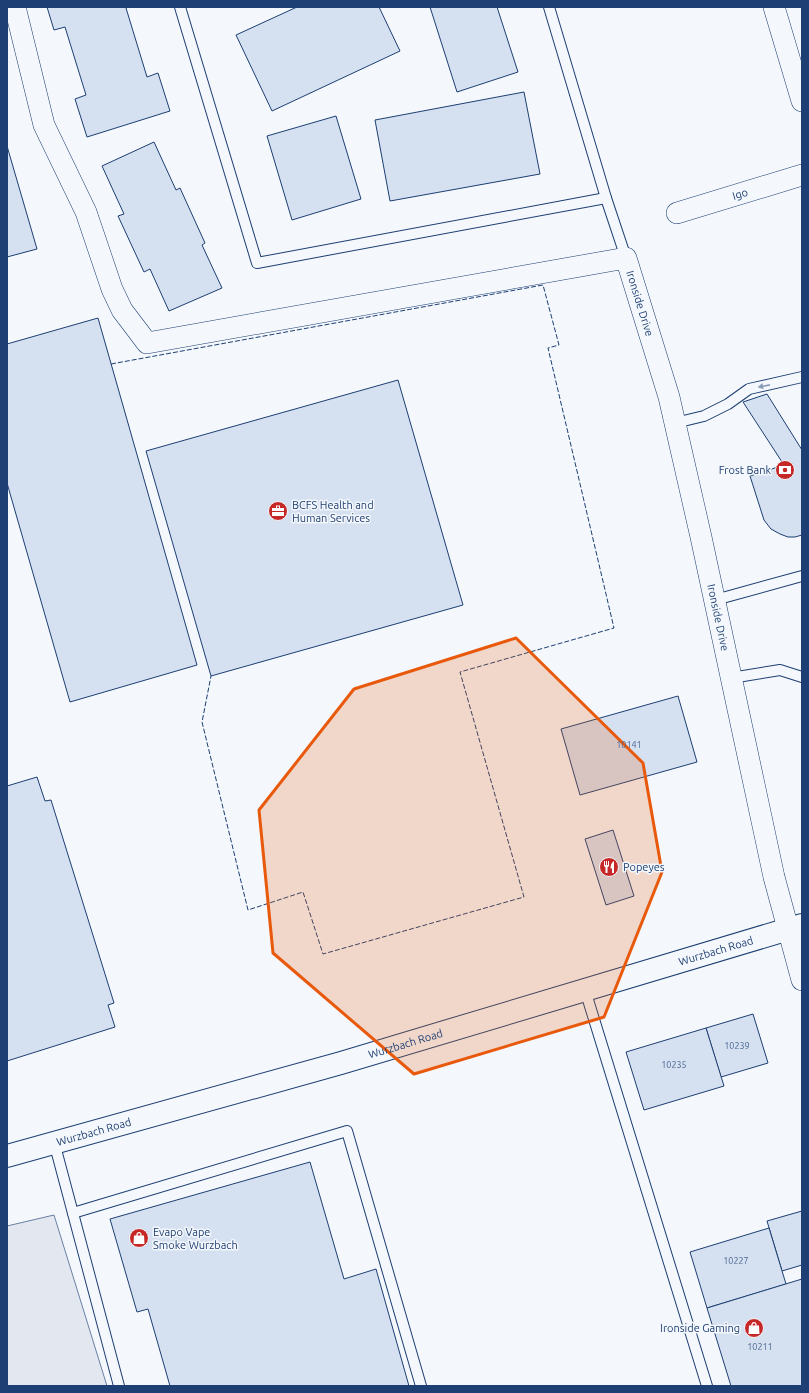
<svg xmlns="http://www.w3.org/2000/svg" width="809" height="1393" viewBox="0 0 809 1393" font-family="Ubuntu,sans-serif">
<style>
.parking{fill:#e3e8f0;stroke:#687fa3}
.building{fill:#d5e0f0;stroke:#1d3f73}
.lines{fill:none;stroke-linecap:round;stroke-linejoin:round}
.lane-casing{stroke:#1d3f73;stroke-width:12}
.street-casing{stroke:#1d3f73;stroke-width:22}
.primary-casing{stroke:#1d3f73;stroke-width:24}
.lane{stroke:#f4f7fb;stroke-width:10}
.street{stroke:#f4f7fb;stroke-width:21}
.primary{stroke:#f4f7fb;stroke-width:22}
.fence{stroke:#1d3f73;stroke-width:1;stroke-dasharray:5 2;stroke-linecap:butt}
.oneway{fill:#889bb7}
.marked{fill:#e8590c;fill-opacity:0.2;stroke:#e8590c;stroke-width:3;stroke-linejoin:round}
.labels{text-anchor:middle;stroke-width:3;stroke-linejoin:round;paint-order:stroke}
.number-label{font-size:9px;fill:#4b6792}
.street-label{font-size:11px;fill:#1d3f73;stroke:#f4f7fb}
.poi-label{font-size:11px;fill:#1d3f73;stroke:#f4f7fb;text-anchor:start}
</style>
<rect width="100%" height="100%" fill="#f4f7fb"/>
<polygon class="parking" points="54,1215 107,1386 7,1386 7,1226"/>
<g class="building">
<polygon points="47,7 129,7 126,8 147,77 158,73 170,111 87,137 75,99 86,95 65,27 54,30"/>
<polygon points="297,7 379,7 400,51 272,111 236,35"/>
<polygon points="430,7 497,7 518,72 457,92"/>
<polygon points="524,92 540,174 390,201 375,120"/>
<polygon points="336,116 361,199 292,220 267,136"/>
<polygon points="154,142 176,190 180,188 205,243 202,245 222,288 169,311 150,269 144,272 118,216 124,214 102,166"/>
<polygon points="7,146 37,249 7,257"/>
<polygon points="98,318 197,665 70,702 7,483 7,344"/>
<polygon points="398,380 463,605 211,676 146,451"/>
<polygon points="767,394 802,450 802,535 795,537 788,537 780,534 771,529 764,520 750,476 784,465 743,402"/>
<polygon points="678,696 697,762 580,795 561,729"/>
<polygon points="37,777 45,801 51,800 114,1003 108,1005 115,1027 7,1061 7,786"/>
<polygon points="613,830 634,896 606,905 585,839"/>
<polygon points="753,1014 768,1063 721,1077 706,1028"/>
<polygon points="706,1028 724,1086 644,1110 626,1052"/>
<polygon points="310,1162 344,1279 376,1269 409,1386 170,1386 148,1309 137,1312 110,1219"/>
<polygon points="802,1211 802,1265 782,1271 767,1221"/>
<polygon points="769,1228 786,1284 707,1308 690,1252"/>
<polygon points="802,1279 802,1386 731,1386 707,1308"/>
</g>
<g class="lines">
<g class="lane-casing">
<g id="lane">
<polyline points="180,7 257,263 606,198"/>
<polyline points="549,7 606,198 626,258"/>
<polyline points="675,423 704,416 728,404 749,389 802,377"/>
<polyline points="715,600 802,576"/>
<polyline points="731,678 780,670 802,677"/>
<polyline points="585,990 707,1386"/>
<polyline points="54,1142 119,1386"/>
<polyline points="73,1213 347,1131 421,1386"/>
</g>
</g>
<g class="street-casing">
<g id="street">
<path id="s1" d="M15 7 44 125 86 212 112 289 122 310 147 343 626 258 669 397 701 537 774 877 802 980"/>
<polyline points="774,7 802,101"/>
<path id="s2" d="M677 213 802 175"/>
</g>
</g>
<g class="primary-casing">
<g id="primary">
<path id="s3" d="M7 1156 341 1063 802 925"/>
</g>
</g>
<use href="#lane" class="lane"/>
<use href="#street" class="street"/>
<use href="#primary" class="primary"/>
<polyline class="fence" points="111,364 543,285 559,345 548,348 614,628 460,672 524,897 323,954 303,892 248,910 202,722 211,676"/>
</g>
<defs><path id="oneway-solid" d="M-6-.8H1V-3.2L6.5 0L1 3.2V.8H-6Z"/></defs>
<use class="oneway" href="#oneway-solid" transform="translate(764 386) rotate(169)"/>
<path class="marked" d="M516 638 643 763 662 872 604 1017 414 1074 273 953 259 810 354 689Z"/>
<defs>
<g id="bank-disc" transform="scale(1)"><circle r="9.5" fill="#c62828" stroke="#f4f7fb"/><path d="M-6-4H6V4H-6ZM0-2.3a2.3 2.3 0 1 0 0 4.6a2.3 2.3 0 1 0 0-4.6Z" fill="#fff"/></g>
<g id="office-disc" transform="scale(1)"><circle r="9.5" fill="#c62828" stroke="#f4f7fb"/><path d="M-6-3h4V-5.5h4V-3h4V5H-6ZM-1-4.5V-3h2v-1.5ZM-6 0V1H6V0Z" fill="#fff"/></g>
<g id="restaurant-disc" transform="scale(1)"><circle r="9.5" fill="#c62828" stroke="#f4f7fb"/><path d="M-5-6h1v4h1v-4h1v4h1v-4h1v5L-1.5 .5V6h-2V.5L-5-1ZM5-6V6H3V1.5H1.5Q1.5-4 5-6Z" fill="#fff"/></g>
<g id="shop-disc" transform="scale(1)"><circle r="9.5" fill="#c62828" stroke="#f4f7fb"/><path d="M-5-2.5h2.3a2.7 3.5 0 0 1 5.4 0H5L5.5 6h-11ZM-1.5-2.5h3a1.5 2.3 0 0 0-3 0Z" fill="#fff"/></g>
</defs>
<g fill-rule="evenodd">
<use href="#bank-disc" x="785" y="470"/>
<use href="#office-disc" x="278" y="511"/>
<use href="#restaurant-disc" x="609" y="867"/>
<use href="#shop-disc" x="139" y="1238"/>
<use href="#shop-disc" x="754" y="1328"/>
</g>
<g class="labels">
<g class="number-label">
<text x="629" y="748">10141</text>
<text x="737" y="1049">10239</text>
<text x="674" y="1068">10235</text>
<text x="736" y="1264">10227</text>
<text x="760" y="1350">10211</text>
</g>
<g class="street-label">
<text dy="4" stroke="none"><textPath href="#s2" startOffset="66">Igo</textPath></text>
<text dy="4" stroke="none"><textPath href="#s1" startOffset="898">Ironside Drive</textPath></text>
<text dy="4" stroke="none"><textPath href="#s1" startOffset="1222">Ironside Drive</textPath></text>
<text dy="4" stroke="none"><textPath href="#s3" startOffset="738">Wurzbach Road</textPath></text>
<text dy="4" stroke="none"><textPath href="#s3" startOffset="414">Wurzbach Road</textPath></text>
<text dy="4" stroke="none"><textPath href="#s3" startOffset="90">Wurzbach Road</textPath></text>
</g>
<g class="poi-label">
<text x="771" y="474" text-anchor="end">Frost Bank</text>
<text x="292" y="509">BCFS Health and<tspan x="292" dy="13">Human Services</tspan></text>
<text x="623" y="871">Popeyes</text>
<text x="153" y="1236">Evapo Vape<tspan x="153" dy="13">Smoke Wurzbach</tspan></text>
<text x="740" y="1332" text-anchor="end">Ironside Gaming</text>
</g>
</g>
<rect width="809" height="1393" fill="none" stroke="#1d3f73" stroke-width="16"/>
</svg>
